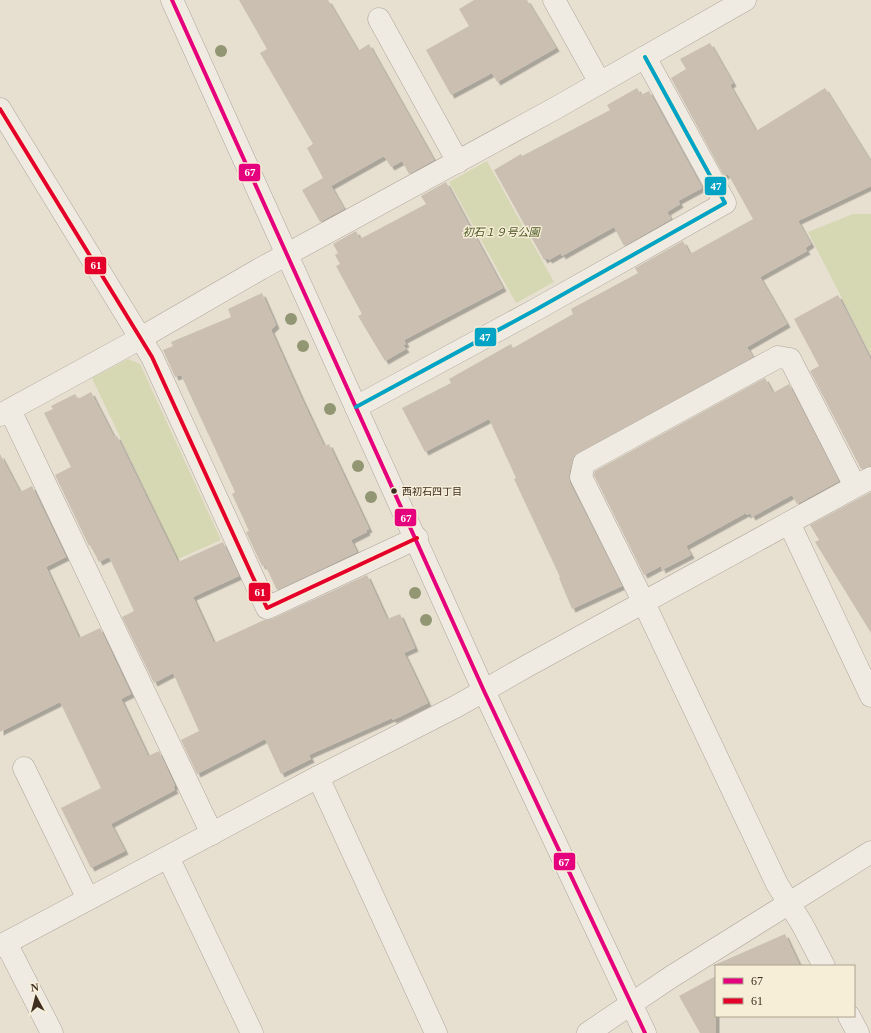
<svg xmlns="http://www.w3.org/2000/svg" width="871" height="1033" viewBox="0 0 871 1033" font-family="'Times New Roman','Noto Sans JP',serif">
<style>
.green{fill:#d6d7b3}
.building{fill:#cbbfb2;filter:url(#shadow)}
.lines{fill:none;stroke-linecap:round;stroke-linejoin:round}
.minor-casing{stroke:#ada599;stroke-width:23}
.minor{stroke:#efebe3;stroke-width:22}
.bus-1-casing{stroke:#f7eed8;stroke-width:7}
.bus-2-casing{stroke:#f7eed8;stroke-width:7}
.bus-3-casing{stroke:#f7eed8;stroke-width:7}
.bus-1{stroke:#e5007d;stroke-width:4}
.bus-2{stroke:#e4002b;stroke-width:4}
.bus-3{stroke:#03a3c5;stroke-width:4}
.tree{fill:#929673}
.bus-dot{fill:#3d2e20;stroke:#f7eed8;stroke-width:1.5}
.labels{text-anchor:middle;stroke-width:3;stroke-linejoin:round;paint-order:stroke}
.bus-label{font-size:10px;fill:#3d2e20;stroke:#f7eed8;text-anchor:start}
.park-label{font-size:11px;font-style:italic;fill:#4d5a26;stroke:#f7eed8}
.line-badge{stroke:#f7eed8;stroke-width:1.5}
.badge-label{font-size:11px;text-anchor:middle;font-weight:bold;fill:#fff}
</style>
<defs>
<filter id="shadow"><feDropShadow dx="3.5" dy="3.5" stdDeviation="0" flood-color="#0004"/></filter>
</defs>
<rect width="100%" height="100%" fill="#e7e0d1"/>
<g class="green">
<polygon points="487,161 554,282 516,303 449,182"/>
<polygon points="853,214 871,214 871,355 808,232"/>
<polygon points="128,359 140,364 221,540 178,559 92,378"/>
</g>
<g class="building">
<polygon points="239,0 328,0 358,51 369,44 371,48 434,160 409,174 402,161 391,167 384,156 331,186 344,209 320,222 302,190 323,178 307,148 313,144 260,53 267,49"/>
<polygon points="474,0 527,0 556,48 497,82 492,73 451,95 426,50 469,26 459,9"/>
<polygon points="710,43 733,83 730,85 756,131 825,88 871,162 871,186 798,221 811,244 805,248 807,251 760,277 787,324 747,347 753,357 574,456 569,474 570,483 622,586 572,609 559,578 560,577 514,479 516,478 489,419 425,452 402,408 451,383 449,379 511,344 513,348 573,314 571,309 638,273 635,268 683,241 690,254 753,219 728,174 724,176 671,78 686,69 680,59"/>
<polygon points="637,88 641,95 649,91 702,188 678,201 680,204 667,212 671,219 624,246 614,227 562,256 561,253 549,260 547,258 544,260 494,170 521,154 522,156 610,110 607,105"/>
<polygon points="446,182 503,288 404,340 406,344 403,345 406,349 385,361 358,316 362,314 336,266 340,264 335,255 338,253 333,244 356,231 360,239 426,204 421,196"/>
<polygon points="262,293 276,325 271,330 301,397 324,446 329,444 369,529 366,530 367,532 351,540 357,552 277,590 265,565 262,566 246,532 249,531 232,494 235,492 181,375 175,377 163,350 173,346 171,342 231,317 228,309"/>
<polygon points="838,295 871,360 871,466 861,469 810,371 819,366 794,319"/>
<polygon points="765,378 773,393 789,384 839,481 797,504 792,495 752,517 750,513 747,515 746,513 686,546 691,555 662,570 661,566 644,575 594,475 595,471"/>
<polygon points="91,392 114,437 117,436 178,562 223,542 239,576 193,597 214,643 264,620 272,619 367,575 387,619 400,614 415,648 404,653 428,703 393,720 392,718 309,755 311,759 281,774 265,739 197,774 181,740 199,731 173,673 154,683 122,617 134,611 109,557 99,562 90,545 89,546 55,475 71,467 44,413 53,409 51,406 75,394 78,399"/>
<polygon points="0,454 20,492 32,486 66,557 46,567 79,638 100,628 131,694 121,699 148,756 159,751 175,786 173,787 175,790 111,824 125,851 91,868 61,808 101,788 60,702 0,732"/>
<polygon points="871,492 871,633 815,542 819,540 810,525"/>
<polygon points="785,934 800,966 712,966"/>
<polygon points="716,976 716,1033 700,1033 679,996"/>
</g>
<g class="lines">
<g class="minor-casing">
<g id="minor">
<polyline points="172,0 484,691 645,1033"/>
<polyline points="554,0 600,83"/>
<polyline points="379,19 458,162"/>
<polyline points="0,109 152,357 267,608 417,538"/>
<polyline points="356,407 537,309 725,203 645,57"/>
<polyline points="10,410 212,834"/>
<polyline points="0,415 139,339 260,269 554,109 745,0"/>
<polyline points="789,523 871,696"/>
<polyline points="24,768 88,899"/>
<polyline points="318,777 436,1033"/>
<polyline points="168,857 252,1033"/>
<polyline points="6,943 52,1033"/>
<polyline points="0,946 318,777 457,706 527,666 871,478"/>
<polyline points="824,966 802,924 777,884 644,603 581,477 584,463 778,357 790,359 855,486"/>
<polyline points="849,1016 858,1033"/>
<polyline points="588,1033 671,977 871,852"/>
</g>
</g>
<use href="#minor" class="minor"/>
<g class="bus-1-casing">
<polyline id="bus-1" points="172,0 484,691 645,1033"/>
</g>
<g class="bus-2-casing">
<polyline id="bus-2" points="0,109 152,357 267,608 417,538"/>
</g>
<g class="bus-3-casing">
<polyline id="bus-3" points="356,407 537,309 725,203 645,57"/>
</g>
<use href="#bus-1" class="bus-1"/>
<use href="#bus-2" class="bus-2"/>
<use href="#bus-3" class="bus-3"/>
</g>
<g class="tree">
<circle cx="221" cy="51" r="6"/>
<circle cx="291" cy="319" r="6"/>
<circle cx="303" cy="346" r="6"/>
<circle cx="330" cy="409" r="6"/>
<circle cx="358" cy="466" r="6"/>
<circle cx="371" cy="497" r="6"/>
<circle cx="415" cy="593" r="6"/>
<circle cx="426" cy="620" r="6"/>
</g>
<circle class="bus-dot" cx="394" cy="491" r="3.5"/>
<g class="labels">
<g class="bus-label">
<text x="402" y="495">西初石四丁目</text>
</g>
<g class="park-label">
<text x="501" y="236">初石１９号公園</text>
</g>
</g>
<g class="line-badge">
<rect x="238" y="163" width="23" height="19" rx="4" fill="#e5007d"/>
<rect x="704" y="176" width="23" height="20" rx="4" fill="#03a3c5"/>
<rect x="84" y="256" width="23" height="19" rx="4" fill="#e4002b"/>
<rect x="474" y="327" width="23" height="20" rx="4" fill="#03a3c5"/>
<rect x="394" y="508" width="23" height="19" rx="4" fill="#e5007d"/>
<rect x="248" y="582" width="23" height="20" rx="4" fill="#e4002b"/>
<rect x="553" y="852" width="23" height="19" rx="4" fill="#e5007d"/>
</g>
<g class="badge-label">
<text x="250" y="176">67</text>
<text x="716" y="190">47</text>
<text x="96" y="269">61</text>
<text x="485" y="341">47</text>
<text x="406" y="522">67</text>
<text x="260" y="596">61</text>
<text x="564" y="866">67</text>
</g>
<rect x="715" y="965" width="140" height="52" fill="#f7eed8" stroke="#ada18e"/>
<rect x="723" y="978" width="20" height="6" fill="#e5007d" stroke="#ada18e"/>
<text x="751" y="985" font-size="12" fill="#3d2e20">67</text>
<rect x="723" y="998" width="20" height="6" fill="#e4002b" stroke="#ada18e"/>
<text x="751" y="1005" font-size="12" fill="#3d2e20">61</text>
<g transform="translate(36 997) rotate(353)" stroke="#f7eed8" stroke-width="3" paint-order="stroke">
<path d="M0-3L7 15L0 10L-7 15Z" fill="#3d2e20"/>
<text y="-6" font-size="11" font-weight="bold" text-anchor="middle" fill="#3d2e20">N</text>
</g>
</svg>
